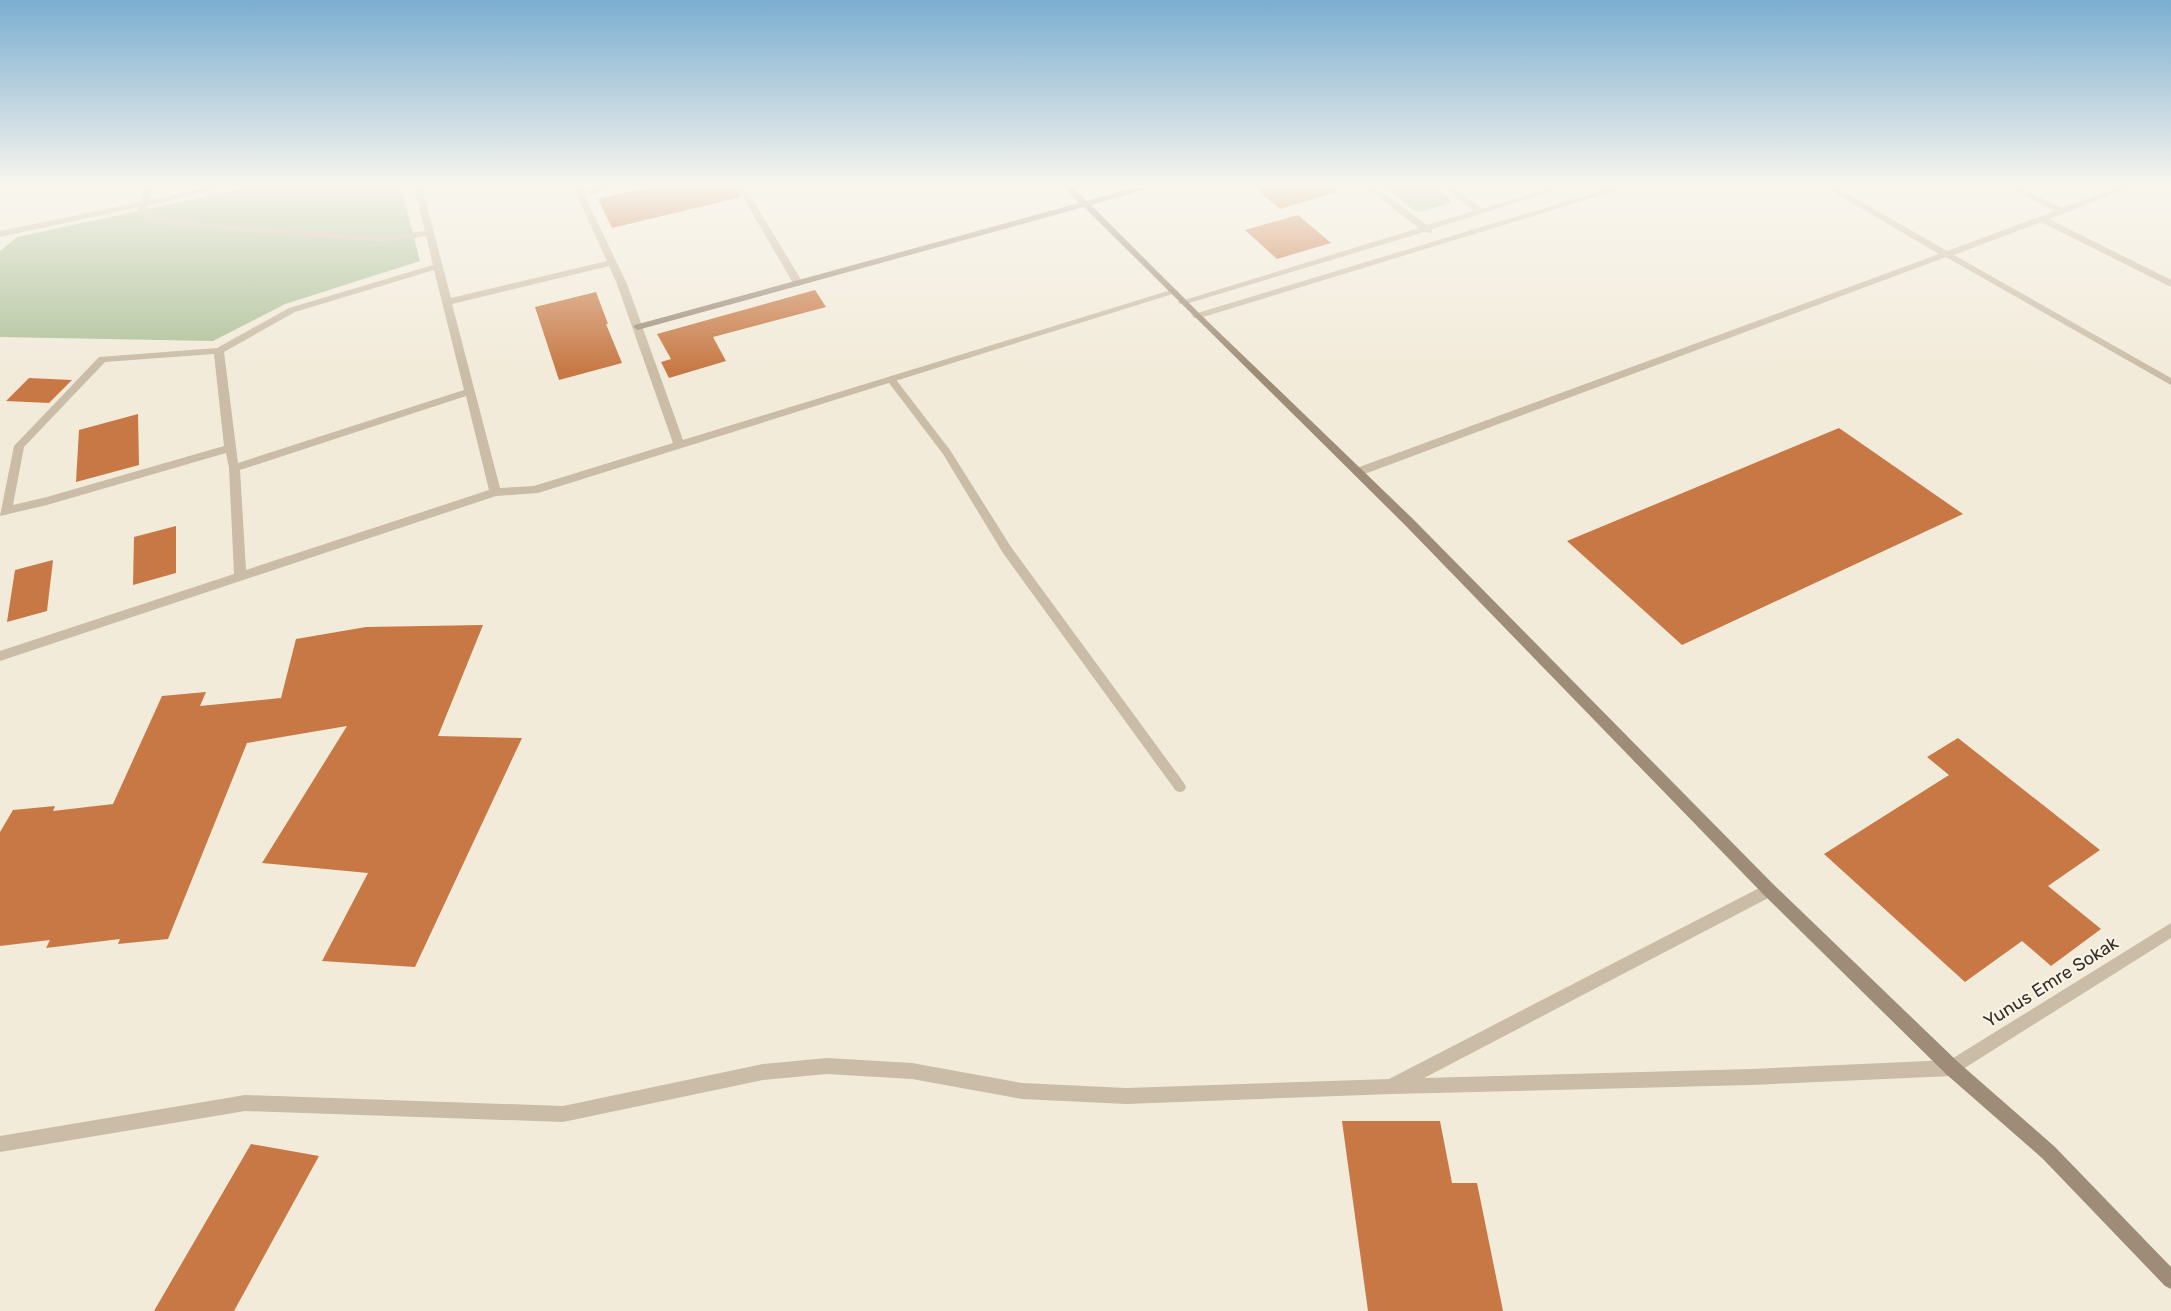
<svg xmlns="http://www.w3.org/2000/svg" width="2171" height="1311" viewBox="0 0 2171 1311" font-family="Rubik,sans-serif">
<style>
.green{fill:#aec19a}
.building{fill:#c77844}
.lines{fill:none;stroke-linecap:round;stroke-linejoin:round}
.lane{fill:#cabca6;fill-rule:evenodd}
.street{fill:#cabca6;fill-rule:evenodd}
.secondary{fill:#9e8c78;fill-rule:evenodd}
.labels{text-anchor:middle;stroke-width:4;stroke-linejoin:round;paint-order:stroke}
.near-street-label{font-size:18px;fill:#362e27;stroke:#f9f4e7}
</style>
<rect width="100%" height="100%" fill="#f2ebda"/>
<g class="green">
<polygon points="249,187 401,187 420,261 285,304 213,341 0,337 0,251 17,237"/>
<polygon points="1383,187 1435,187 1450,198 1450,203 1421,212 1412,209"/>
</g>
<g class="building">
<polygon points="648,187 735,187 741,197 612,228 598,199"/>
<polygon points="1254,187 1335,187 1336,192 1280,209"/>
<polygon points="1298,215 1331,243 1277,259 1245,230"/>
<polygon points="815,290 826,307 713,337 726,361 669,378 661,362 671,359 657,334"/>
<polygon points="596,292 608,324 606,324 622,363 559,380 535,307"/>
<polygon points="29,378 72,380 49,403 6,401"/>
<polygon points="138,414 139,465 76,482 79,430"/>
<polygon points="1839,428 1963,514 1682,645 1567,541"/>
<polygon points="176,526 176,573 133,585 134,537"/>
<polygon points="53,560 47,611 7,622 15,570"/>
<polygon points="483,625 438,736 522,738 415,967 322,961 368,873 262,863 347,726 247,743 168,939 118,944 120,939 46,948 50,940 0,946 0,832 13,810 55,806 53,811 113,804 162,696 206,692 200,706 281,698 296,639 366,627"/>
<polygon points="1958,738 2100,850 2048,886 2101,929 2051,966 2022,941 1965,982 1824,854 1949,775 1927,757"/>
<polygon points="1342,1121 1440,1121 1452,1183 1477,1183 1503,1311 1368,1311"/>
<polygon points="251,1144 319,1156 234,1311 154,1311"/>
</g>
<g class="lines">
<polygon class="lane" points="891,376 894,377 950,450 1011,547 1184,783 1186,787 1184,791 1180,792 1176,791 1003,553 943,454 886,379"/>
<g class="street">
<path d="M144 187H152L150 200 209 187H227L149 205 145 213 169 219 300 231 388 236 425 231 414 187H422L451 298 607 261 573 187H581L583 192 601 187H617L585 196 627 284 683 440 1171 290 1174 289 1179 292 538 493 496 496 0 661V651L234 574 229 468 226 453 47 505 0 516 14 446 99 357 217 348 289 308 433 265 426 236 388 242 300 237 169 225 137 216 136 214 139 207 0 237V231L141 202ZM609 266 617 284 673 443 534 486 500 488 452 304ZM434 270 464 390 238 463 224 352 295 312ZM214 354 224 446 47 497 13 505 24 447 105 362ZM466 396 489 490 246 570 240 470Z"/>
<polygon points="737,187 745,187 803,283 801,285 798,286 793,283"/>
<polygon points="1365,187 1375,187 1427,225 1474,211 1444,187 1454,187 1482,209 1552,187 1566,187 1432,229 1432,233 1424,232 1186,304 1180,304 1178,302 1419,228"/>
<polygon points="1614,187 1628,187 1200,318 1194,318 1192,316 1194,314"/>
<polygon points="1825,187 1836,187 1947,251 2055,211 2008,187 2020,187 2062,208 2119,187 2132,187 2049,219 2171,280 2171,287 2041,222 1954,255 2171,378 2171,385 1946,257 1362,475 1354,475 1353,472 1354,469 1939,254"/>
<polygon points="1769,883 1774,885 1776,890 1774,895 1424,1078 1751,1069 1950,1060 2171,923 2171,938 1952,1076 1751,1085 1392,1094 1126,1104 1022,1099 912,1079 827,1074 763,1080 563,1122 245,1111 0,1152 0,1136 245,1095 563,1106 763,1064 827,1058 912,1063 1022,1083 1126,1088 1389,1079"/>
</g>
<polygon class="secondary" points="1064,187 1073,187 1087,201 1137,187 1152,187 1091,205 1200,314 1412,518 1774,885 1958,1062 2055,1147 2171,1267 2171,1289 2165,1286 2043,1159 1946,1074 1764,895 1404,524 1084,207 641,329 638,330 633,327 635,325 1079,203"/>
</g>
<linearGradient id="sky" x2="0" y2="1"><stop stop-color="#7baed1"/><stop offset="0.5" stop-color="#f9f6ee"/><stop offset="1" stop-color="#f9f6ee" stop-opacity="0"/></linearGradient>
<rect width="2171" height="371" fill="url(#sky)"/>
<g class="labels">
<g class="near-street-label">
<text transform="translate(2051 982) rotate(-32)" y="6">Yunus Emre Sokak</text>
</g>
</g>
</svg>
